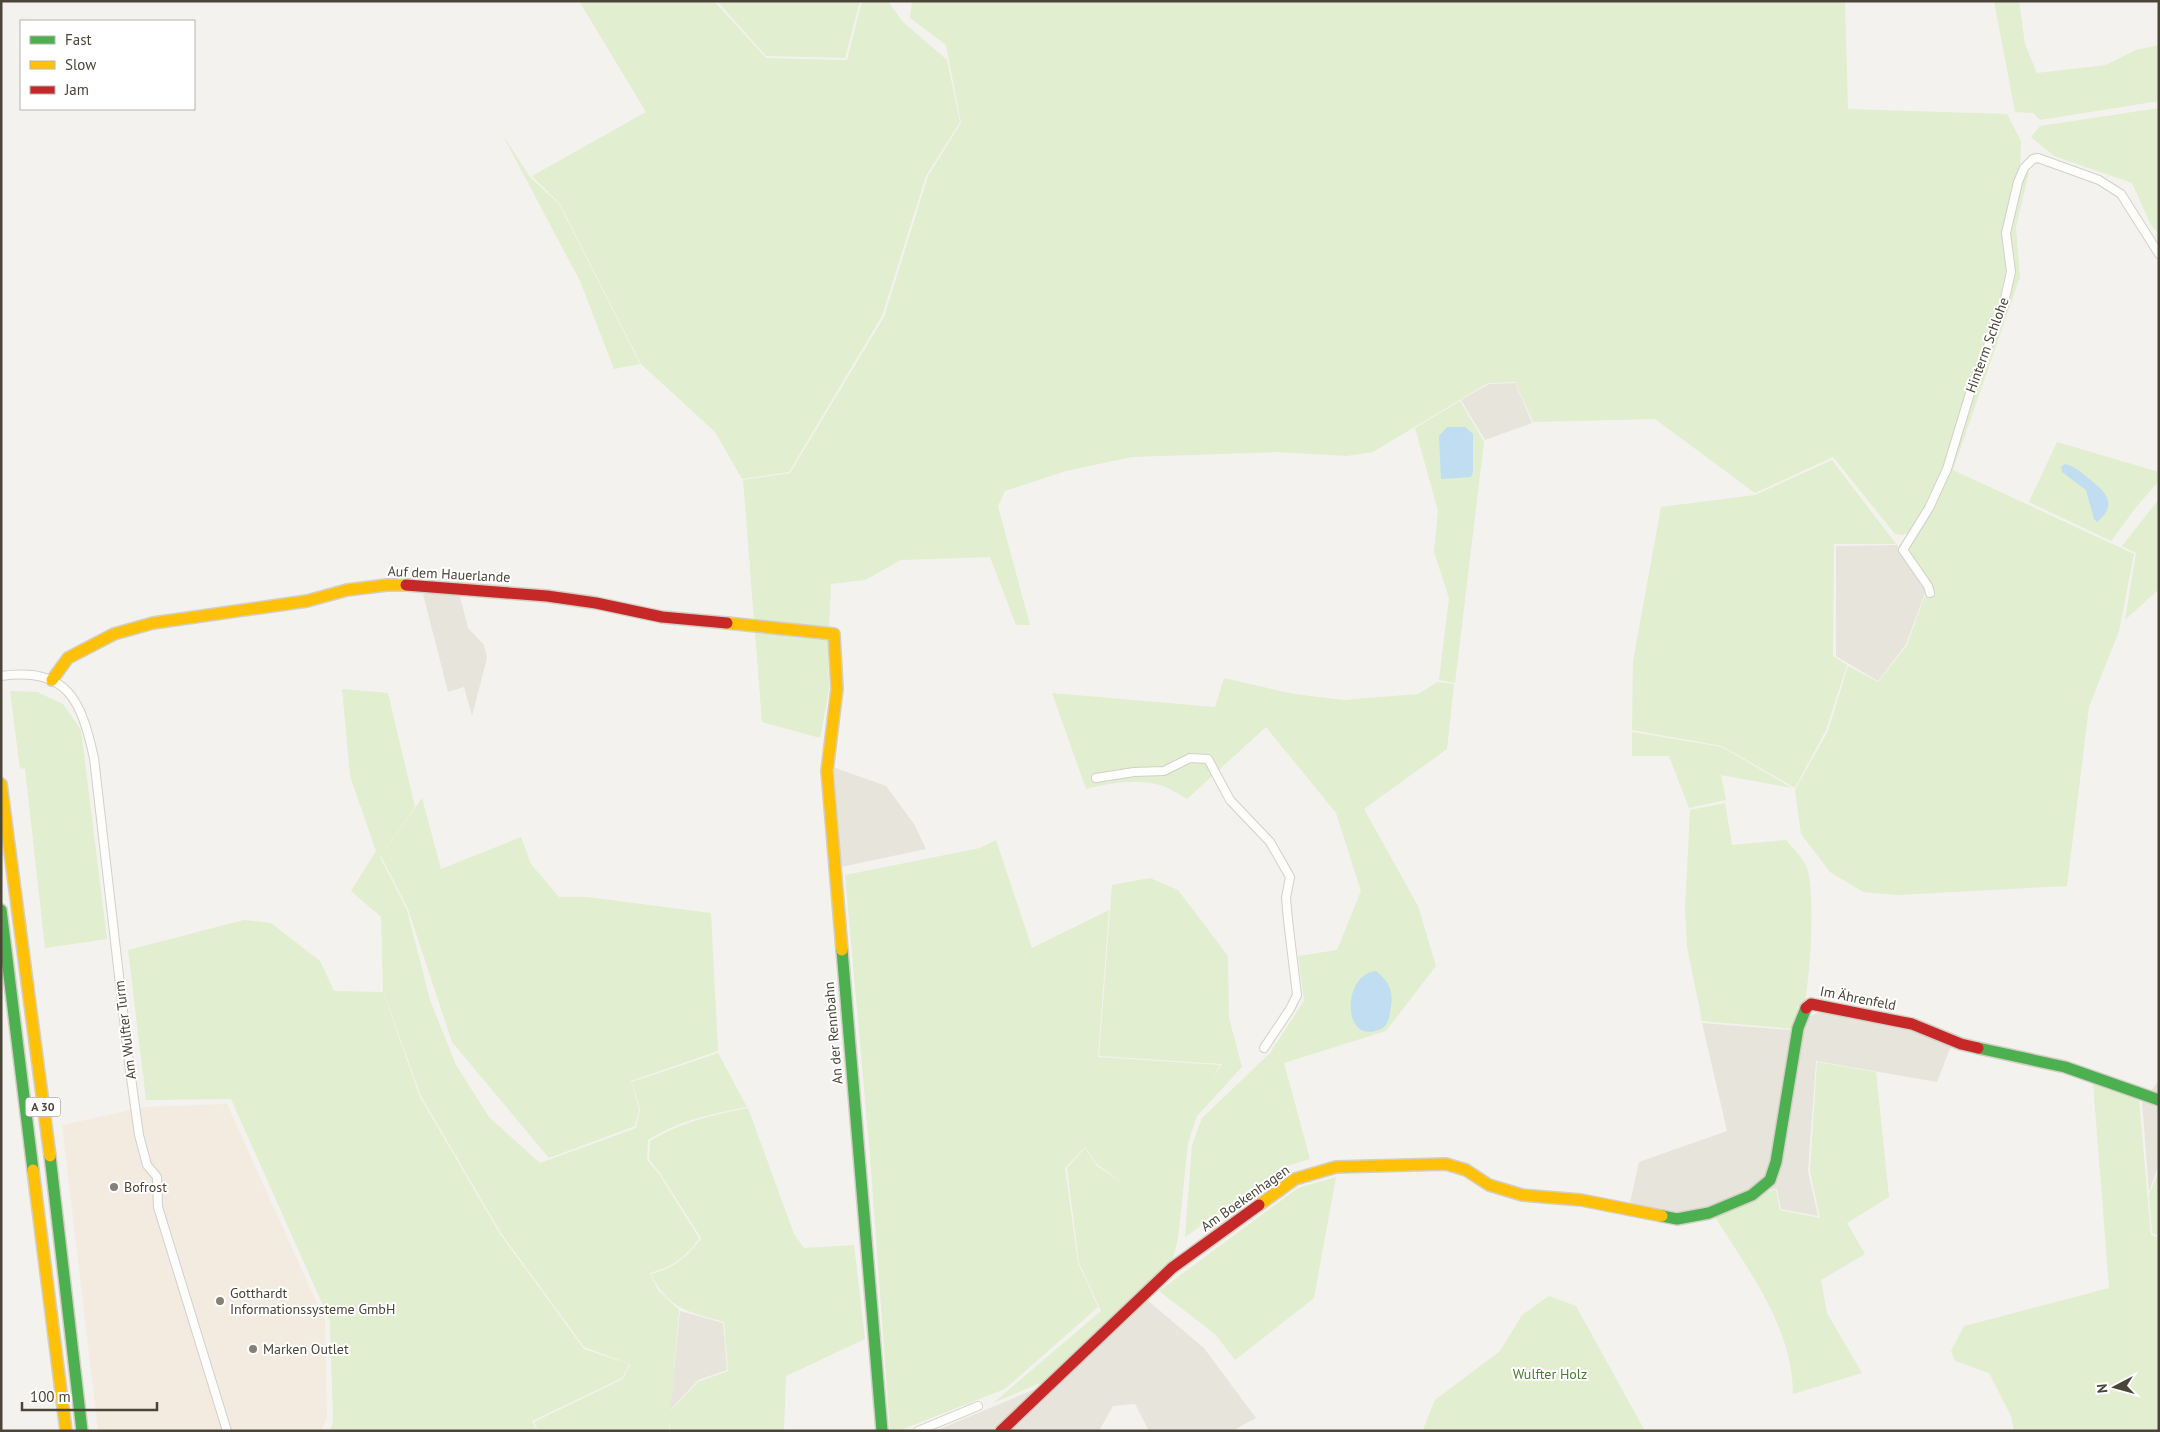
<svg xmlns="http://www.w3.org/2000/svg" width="2160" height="1432" viewBox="0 0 2160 1432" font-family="'PT Sans',sans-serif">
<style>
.residential{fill:#e7e4dc}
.commercial{fill:#f3ebdf}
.green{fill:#e1eecf}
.water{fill:#c0ddf1}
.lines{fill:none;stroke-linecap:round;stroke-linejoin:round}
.street-casing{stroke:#d2d0cb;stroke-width:10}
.fast-casing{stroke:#d3cfc5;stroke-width:14}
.slow-casing{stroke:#d3cfc5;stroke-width:14}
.jam-casing{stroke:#d3cfc5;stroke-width:14}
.street{stroke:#fdfdfc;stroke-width:8}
.fast{stroke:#4caf50;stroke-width:11}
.slow{stroke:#ffc107;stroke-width:11}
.jam{stroke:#c62828;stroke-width:11}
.poi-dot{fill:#868178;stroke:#fff;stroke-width:2}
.labels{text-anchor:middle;stroke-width:4;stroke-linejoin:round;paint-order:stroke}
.shield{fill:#fff;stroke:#817c74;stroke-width:1}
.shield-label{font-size:12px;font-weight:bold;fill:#4b4439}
.street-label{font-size:14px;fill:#4b4439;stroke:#fff}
.poi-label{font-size:14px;fill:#4b4439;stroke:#fff;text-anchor:start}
.park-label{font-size:14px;fill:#4a7f2a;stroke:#fff}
</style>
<rect width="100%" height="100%" fill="#f4f2ee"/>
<g class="residential">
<polygon points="1515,383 1532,423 1485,440 1461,400 1489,384"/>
<polygon points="1897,545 1926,590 1906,644 1878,681 1836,656 1836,546"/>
<polygon points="459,593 468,628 484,645 487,658 472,716 464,687 448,692 423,594"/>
<polygon points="833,767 886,786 914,824 926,849 841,867"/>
<polygon points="1820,1012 1915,1030 1951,1046 1937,1082 1816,1061 1808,1171 1818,1216 1781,1209 1777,1189 1750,1191 1708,1208 1678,1214 1630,1203 1639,1162 1727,1131 1702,1023 1802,1031 1808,1017"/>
<polygon points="2159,1081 2159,1164 2149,1192 2142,1101"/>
<polygon points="1146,1299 1204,1348 1256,1418 1232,1431 1149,1431 1135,1404 1113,1406 1099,1431 935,1431 1066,1376"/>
<polygon points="680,1311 723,1323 727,1370 698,1380 670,1410"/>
</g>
<polygon class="commercial" points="227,1104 325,1321 327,1418 321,1431 98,1431 62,1125 145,1107"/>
<g class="green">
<polygon points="579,1 714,1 766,58 847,60 862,1 888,1 902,21 947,60 960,122 926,176 882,316 789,472 742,479 715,432 641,364 560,204 532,176 646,112"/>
<polygon points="717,1 860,1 845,58 766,56"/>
<polygon points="912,1 1845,1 1848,109 2007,114 2021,141 2020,169 2029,172 2016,227 2020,277 1953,470 2134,554 2119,631 2089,707 2067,886 1897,895 1863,892 1830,872 1801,834 1795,790 1828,731 1848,666 1878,682 1907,645 1929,584 1908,553 1915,535 1910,532 1903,535 1895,534 1833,457 1755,493 1655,419 1533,422 1515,382 1488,383 1373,452 1347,456 1277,452 1132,457 1066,471 1005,491 998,506 1030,625 1016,625 990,557 901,560 865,580 831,584 828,654 829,690 820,738 762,722 743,480 790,473 884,317 928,176 961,123 946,45 910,18"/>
<polygon points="1994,1 2019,1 2025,44 2037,73 2106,65 2136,50 2159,45 2159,101 2040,120 2033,113 2015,112"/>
<polygon points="2159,108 2159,234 2151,225 2132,183 2054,156 2031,137 2040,126"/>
<polygon points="501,132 530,177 559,204 640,364 614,369 580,281"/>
<polygon points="1460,401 1484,442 1455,683 1439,680 1449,598 1434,552 1438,511 1415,428"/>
<polygon points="2057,442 2159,472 2159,481 2137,506 2111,541 2029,502"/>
<polygon points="1832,460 1896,544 1834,544 1833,656 1847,665 1826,730 1795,788 1722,746 1632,730 1633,661 1661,507 1755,495"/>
<polygon points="2159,499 2159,589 2125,620 2136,553 2122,546"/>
<path d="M1224 678 1294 694 1344 700 1418 694 1438 682 1454 684 1447 749 1364 809 1418 906 1436 966 1386 1031 1284 1063 1310 1159 1287 1166 1185 1237 1192 1145 1202 1118 1270 1053 1304 1001 1298 956 1337 950 1361 891 1336 813 1266 727 1187 799C1180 795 1171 789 1163 786 1137 778 1111 783 1086 789L1052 693 1215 707Z"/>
<path d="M342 689 388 693 415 807 380 857 407 910 430 1000 456 1065 489 1117 540 1163 636 1128 640 1109 632 1082 718 1053 747 1107C712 1114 679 1120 648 1140L647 1160 659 1174 699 1238C686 1258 672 1267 650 1273L658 1290 679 1310 669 1431H538L534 1422 623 1379 630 1364 584 1347 501 1233 421 1096 383 991 381 917 351 891 376 851 350 776Z"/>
<polygon points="10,691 37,692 63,704 81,730 107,939 45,948 25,768 20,769"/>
<polygon points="1632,732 1722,747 1792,788 1721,775 1726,800 1689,808 1669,756 1632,756"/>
<polygon points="422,798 441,869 521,837 531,864 559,897 587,897 711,913 718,1051 631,1081 639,1109 635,1126 549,1158 452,1042 408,909 381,856"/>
<path d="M1725 803 1732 845 1786 840C1792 847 1800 855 1805 864 1817 883 1810 976 1805 1001L1798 1006 1793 1029 1702 1021 1687 947 1685 910 1690 810Z"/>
<polygon points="996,840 1032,948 1109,910 1098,1057 1220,1065 1212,1079 1222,1064 1099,1056 1112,885 1150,878 1178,890 1228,956 1229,1018 1242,1067 1197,1116 1188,1143 1178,1239 1171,1266 1050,1379 993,1403 1101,1311 1079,1263 1067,1168 1085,1148 1097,1166 1126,1185 1097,1164 1085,1147 1065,1168 1078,1263 1098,1307 1005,1389 898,1431 890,1431 870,1156 845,875 980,848"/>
<polygon points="244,920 271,923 320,961 334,991 383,992 420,1097 500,1234 584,1349 629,1364 622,1378 532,1421 537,1431 330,1431 333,1422 330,1321 231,1099 146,1100 128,950"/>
<path d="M1817 1062 1876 1072 1889 1197 1847 1223 1865 1254 1821 1280 1827 1313 1862 1373 1793 1394C1793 1328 1749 1271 1715 1217L1768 1191 1776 1190 1780 1210 1820 1218 1810 1171Z"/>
<polygon points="2093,1083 2139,1100 2151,1235 2159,1238 2159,1431 2014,1431 2011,1416 1989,1373 1955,1361 1951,1351 1964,1326 2109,1288"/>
<path d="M748 1108 794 1234 804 1248 854 1245 865 1339 786 1376 784 1431H670V1411L698 1382 728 1371 724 1322C688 1311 670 1311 651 1274 673 1269 689 1256 701 1238L660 1173 649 1159 650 1141C682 1122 712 1115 748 1108Z"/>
<polygon points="2159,1170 2159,1236 2152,1233 2149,1195"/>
<polygon points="1336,1177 1314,1298 1235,1360 1215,1334 1159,1291 1298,1188"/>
<polygon points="1549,1296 1576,1306 1645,1431 1424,1431 1424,1427 1435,1400 1500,1351 1522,1315"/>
</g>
<g class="water">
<polygon points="1447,427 1465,427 1473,434 1473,472 1471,477 1441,479 1439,436"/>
<path d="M2065 464C2074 466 2081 472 2088 478 2105 491 2119 504 2097 522L2094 519 2086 490 2062 472 2061 467Z"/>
<path d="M1376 971C1391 983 1394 993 1390 1012 1389 1017 1389 1021 1385 1026 1382 1029 1379 1030 1375 1031 1342 1040 1343 974 1376 971Z"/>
</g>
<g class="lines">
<g class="street-casing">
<g id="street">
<polyline points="1930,593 1928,586 1903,550 1929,508 1947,469 1971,390 2003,307 2011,272 2006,233 2018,182 2024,168 2033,159 2038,158 2099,180 2121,194 2159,254"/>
<path d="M1 676C68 667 81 700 94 758L129 1063 139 1135 147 1165 157 1177 158 1207 227 1431"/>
<polyline points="1096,778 1134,772 1164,771 1190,758 1208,759 1230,800 1270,842 1290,877 1286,898 1288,920 1297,995 1290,1009 1264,1048"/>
<polyline points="918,1431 978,1406"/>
</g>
</g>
<g class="fast-casing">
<g id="fast">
<polyline points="1,910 33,1170"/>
<polyline points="842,950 882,1431"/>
<polyline points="1978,1048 2065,1067 2159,1100"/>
<polyline points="50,1156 82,1431"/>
<polyline points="1662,1216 1677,1219 1709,1213 1752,1195 1770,1180 1776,1162 1798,1028 1806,1008"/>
</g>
</g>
<g class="slow-casing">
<g id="slow">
<polyline points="727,623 834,634 837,689 827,771 842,950"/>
<polyline points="52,680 68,658 114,634 153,623 307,601 347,590 387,585 406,585"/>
<polyline points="1,784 50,1156"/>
<polyline points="33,1170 66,1431"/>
<polyline points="1259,1205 1295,1179 1336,1167 1446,1164 1466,1170 1489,1185 1522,1195 1581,1200 1662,1216"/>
</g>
</g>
<g class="jam-casing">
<g id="jam">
<polyline points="406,585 547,596 596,603 662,617 727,623"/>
<polyline points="1806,1008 1811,1004 1912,1024 1961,1044 1978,1048"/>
<polyline points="1001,1431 1172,1268 1259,1205"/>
</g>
</g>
<use href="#street" class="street"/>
<use href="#fast" class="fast"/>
<use href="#slow" class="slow"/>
<use href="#jam" class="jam"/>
</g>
<g class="poi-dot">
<circle cx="114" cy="1187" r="5"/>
<circle cx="220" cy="1301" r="5"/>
<circle cx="253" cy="1349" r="5"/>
</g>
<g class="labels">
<rect class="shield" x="25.5" y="1097.5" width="35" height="19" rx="4"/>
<g class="shield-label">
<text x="43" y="1111">A 30</text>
</g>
<g class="street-label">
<text transform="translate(1987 345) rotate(-70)" y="5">Hinterm Schlohe</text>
<text transform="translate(449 574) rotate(3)" y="5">Auf dem Hauerlande</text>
<text transform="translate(1858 998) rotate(11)" y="5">Im Ährenfeld</text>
<text transform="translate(125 1030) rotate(-97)" y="5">Am Wulfter Turm</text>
<text transform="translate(833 1033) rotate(-95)" y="5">An der Rennbahn</text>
<text transform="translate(1245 1198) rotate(-35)" y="5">Am Boekenhagen</text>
</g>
<g class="poi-label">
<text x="124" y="1192">Bofrost</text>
<text x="230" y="1298">Gotthardt<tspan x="230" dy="16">Informationssysteme GmbH</tspan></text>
<text x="263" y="1354">Marken Outlet</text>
</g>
<g class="park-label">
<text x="1550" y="1379">Wulfter Holz</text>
</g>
</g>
<rect width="2160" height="1432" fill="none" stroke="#4b4439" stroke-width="5"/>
<rect x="20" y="20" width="175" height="90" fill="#ffffff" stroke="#b7b4b0"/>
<rect x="30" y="36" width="25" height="8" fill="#4caf50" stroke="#b7b4b0"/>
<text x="65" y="45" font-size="15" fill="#4b4439">Fast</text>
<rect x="30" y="61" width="25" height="8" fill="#ffc107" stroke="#b7b4b0"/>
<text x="65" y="70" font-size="15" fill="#4b4439">Slow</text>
<rect x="30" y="86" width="25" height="8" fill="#c62828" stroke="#b7b4b0"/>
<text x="65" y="95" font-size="15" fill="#4b4439">Jam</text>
<g transform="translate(2115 1387) rotate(264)" stroke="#ffffff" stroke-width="4" paint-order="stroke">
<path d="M0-4L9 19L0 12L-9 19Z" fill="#4b4439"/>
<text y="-8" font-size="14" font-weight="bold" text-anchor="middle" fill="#4b4439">N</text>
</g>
<path d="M22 1402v8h135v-8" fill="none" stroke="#4b4439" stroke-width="2.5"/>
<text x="30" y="1402" font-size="15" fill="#4b4439" stroke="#ffffff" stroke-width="4" paint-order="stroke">100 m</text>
</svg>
